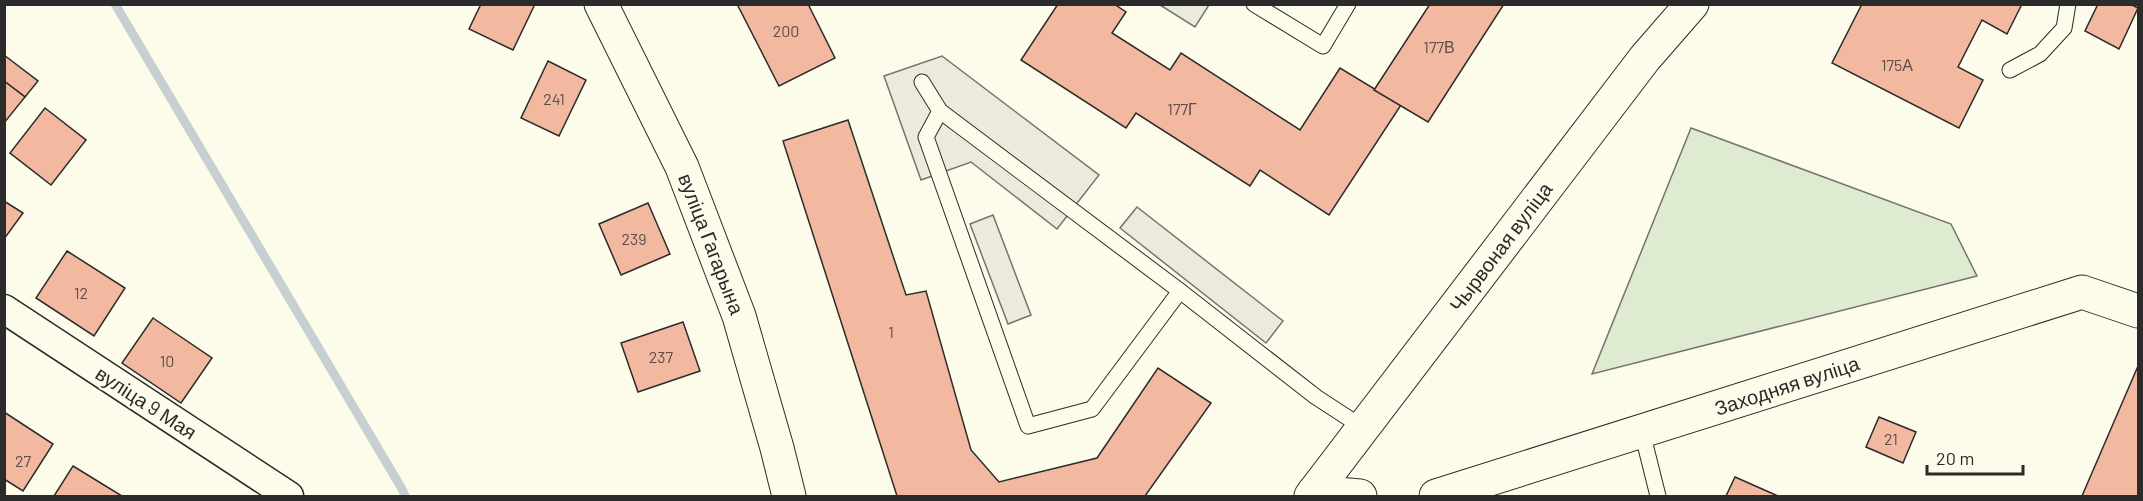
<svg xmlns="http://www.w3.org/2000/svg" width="2143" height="501" viewBox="0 0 2143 501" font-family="Barlow,sans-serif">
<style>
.green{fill:#deebd1;stroke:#74746e;stroke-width:1.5}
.parking{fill:#eceadb;stroke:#74746e;stroke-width:1.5}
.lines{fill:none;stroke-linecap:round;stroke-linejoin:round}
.stream{stroke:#c7d0d0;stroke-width:9}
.building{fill:#f2b8a0;stroke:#2b2b2b;stroke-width:1.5}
.service-casing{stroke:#2b2b2b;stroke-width:17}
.minor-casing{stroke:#2b2b2b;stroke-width:31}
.tertiary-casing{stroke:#2b2b2b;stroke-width:35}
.service{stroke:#fdfbea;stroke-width:15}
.minor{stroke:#fdfbea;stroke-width:28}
.tertiary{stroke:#fdfbea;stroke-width:33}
.labels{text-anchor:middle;stroke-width:4.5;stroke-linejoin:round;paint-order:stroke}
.number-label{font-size:16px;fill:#5d4e48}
.street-label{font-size:20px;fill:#2b2b2b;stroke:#fdfbea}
</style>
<rect width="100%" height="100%" fill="#fdfbea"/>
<polygon class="green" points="1691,128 1951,224 1977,276 1592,374"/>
<g class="parking">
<polygon points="1160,5 1209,5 1195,27"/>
<polygon points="942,56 1099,175 1057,229 971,162 921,180 884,76"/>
<polygon points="1137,207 1283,321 1266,343 1120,228"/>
<polygon points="993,215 1031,315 1008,324 970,224"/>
</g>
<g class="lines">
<polyline class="stream" points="115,4 402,489 405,496"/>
</g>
<g class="building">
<polygon points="481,4 535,4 513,50 469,29"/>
<polygon points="737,4 808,4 835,58 779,86"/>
<polygon points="1058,4 1114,4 1126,12 1112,33 1170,70 1181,53 1300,130 1340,68 1401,105 1329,215 1260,170 1250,186 1136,113 1126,128 1021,60"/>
<polygon points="1430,4 1504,4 1428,122 1374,90"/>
<polygon points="1862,4 2022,4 2007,34 1982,20 1958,67 1983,80 1959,128 1832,63"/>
<polygon points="2098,4 2130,4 2138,8 2119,49 2085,31"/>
<polygon points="4,55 38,81 25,97 4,81"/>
<polygon points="548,61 586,80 559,136 521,118"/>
<polygon points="4,81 25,97 4,123"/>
<polygon points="45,108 86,140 51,185 10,153"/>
<polygon points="848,120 906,295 926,291 971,450 999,482 1097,458 1158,368 1211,403 1145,496 897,496 783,141"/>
<polygon points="4,201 23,213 4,239"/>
<polygon points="648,203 670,254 621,275 599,224"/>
<polygon points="67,251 125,288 94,336 36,298"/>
<polygon points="153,318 212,358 181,403 122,363"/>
<polygon points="683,322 700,371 638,392 621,343"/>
<polygon points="2138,366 2138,496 2082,496"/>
<polygon points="4,412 53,444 23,491 4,479"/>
<polygon points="1879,417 1916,432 1903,463 1866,447"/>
<polygon points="73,466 122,496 54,496"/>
<polygon points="1735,477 1778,496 1726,496"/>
</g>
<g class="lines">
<g class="service-casing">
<g id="service">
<polyline points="1254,4 1323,46 1348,4"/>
<polyline points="2010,70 2040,54 2064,28 2068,4"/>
<polyline points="922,82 940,111 1180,291 1316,397 1362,427"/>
<polyline points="940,111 926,137 1028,426 1092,409 1180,291"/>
<polyline points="1642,432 1658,496"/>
</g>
</g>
<g class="minor-casing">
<polyline id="minor" points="4,309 289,496"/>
</g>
<g class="tertiary-casing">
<g id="tertiary">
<polyline points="601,4 682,167 739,316 777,448 789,496"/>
<polyline points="1314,492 1360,496"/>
<polyline points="1311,496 1645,58 1692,4"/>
<polyline points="1436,496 2082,292 2138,311"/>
</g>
</g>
<use href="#service" class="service"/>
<use href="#minor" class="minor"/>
<use href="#tertiary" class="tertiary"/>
</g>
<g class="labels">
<g class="number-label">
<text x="786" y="37">200</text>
<text x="1439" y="53">177В</text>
<text x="1897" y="71">175А</text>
<text x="554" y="105">241</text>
<text x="1182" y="115">177Г</text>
<text x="634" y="245">239</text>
<text x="81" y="299">12</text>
<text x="891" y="338">1</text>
<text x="661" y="363">237</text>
<text x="167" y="367">10</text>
<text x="1891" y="445">21</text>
<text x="23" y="467">27</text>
</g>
<g class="street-label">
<text transform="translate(711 244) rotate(69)" y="7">вуліца Гагарына</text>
<text transform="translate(1501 247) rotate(-53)" y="7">Чырвоная вуліца</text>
<text transform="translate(1787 386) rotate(-18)" y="7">Заходняя вуліца</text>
<text transform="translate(146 403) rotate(33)" y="7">вуліца 9 Мая</text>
</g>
</g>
<rect width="2143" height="501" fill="none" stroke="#2b2b2b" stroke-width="12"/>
<path d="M1927 465v9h96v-9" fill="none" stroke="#2b2b2b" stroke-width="3"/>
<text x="1936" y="465" font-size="18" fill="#2b2b2b" stroke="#fdfbea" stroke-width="4.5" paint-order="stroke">20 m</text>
</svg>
